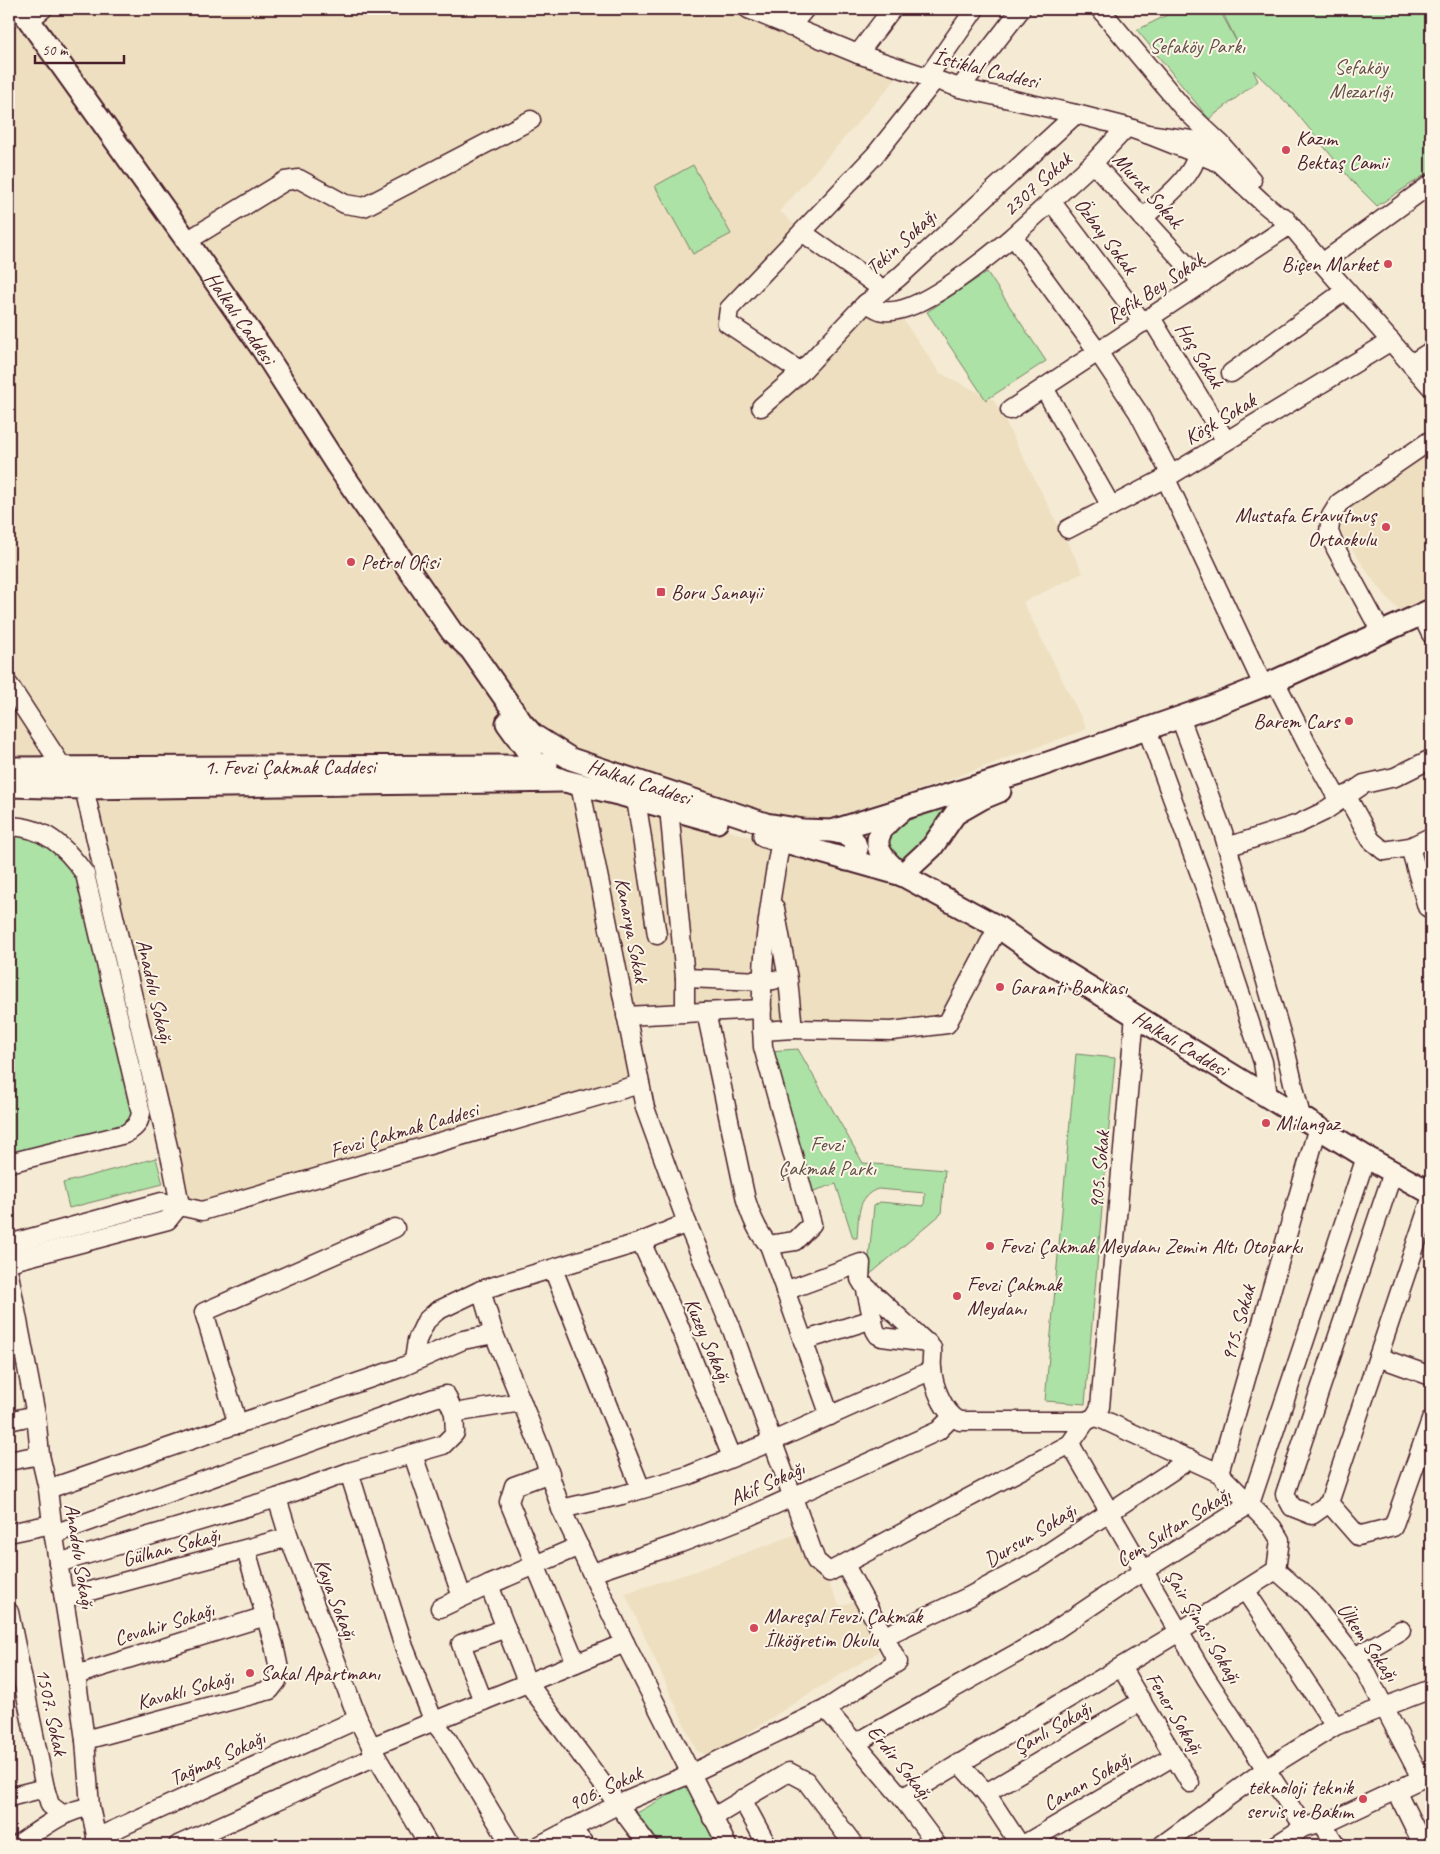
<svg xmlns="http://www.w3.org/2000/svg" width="1440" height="1854" viewBox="0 0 1440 1854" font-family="Caveat,sans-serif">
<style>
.built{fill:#eddfc0}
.green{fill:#ace2a5;stroke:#7b8068}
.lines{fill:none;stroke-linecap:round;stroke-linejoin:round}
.minor-casing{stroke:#4a1f2b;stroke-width:21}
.major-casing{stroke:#4a1f2b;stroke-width:25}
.minor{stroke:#fcf5e5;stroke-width:18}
.major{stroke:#fcf5e5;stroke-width:21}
.poi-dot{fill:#d1495b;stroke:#fcf5e5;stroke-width:2}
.labels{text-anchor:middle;stroke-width:4;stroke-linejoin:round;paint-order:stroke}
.park-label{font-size:21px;fill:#62504a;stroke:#fcf5e5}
.street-label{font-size:21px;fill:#4a1f2b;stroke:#fcf5e5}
.poi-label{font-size:21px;fill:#4a1f2b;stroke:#fcf5e5;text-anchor:start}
</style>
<rect width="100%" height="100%" fill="#f5ebd4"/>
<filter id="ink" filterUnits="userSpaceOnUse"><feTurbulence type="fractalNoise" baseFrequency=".02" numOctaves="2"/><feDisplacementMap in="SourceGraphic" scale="10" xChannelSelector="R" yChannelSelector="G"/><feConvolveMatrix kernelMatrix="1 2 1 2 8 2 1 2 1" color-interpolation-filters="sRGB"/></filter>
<g filter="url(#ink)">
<g class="built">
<polygon points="9,9 748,9 904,70 780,211 802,232 727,323 801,372 882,289 940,373 994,400 1083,573 1023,602 1087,729 934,785 836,816 832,831 803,830 533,735 452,633 459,656 519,740 524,759 9,770"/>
<polygon points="1431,446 1431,595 1399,611 1375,583 1355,554 1341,532 1340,522 1345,506"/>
<polygon points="558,788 616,798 883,875 994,932 947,1024 762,1031 762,1010 626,1016 640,1084 202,1211 180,1205 94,798"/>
<polygon points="802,1532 828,1575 829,1585 840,1606 855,1601 878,1649 877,1653 810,1693 711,1757 696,1750 625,1593 696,1571"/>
</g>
<g class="green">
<polygon points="1179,9 1219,9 1239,46 1221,9 1431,9 1431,171 1377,206 1352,181 1294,110 1253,70 1258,81 1209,119 1137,30"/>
<polygon points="693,165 731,234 693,254 655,186"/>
<polygon points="987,272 1046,361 986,400 927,312"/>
<path d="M962 798 907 860C891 857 890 853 888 838L903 820Z"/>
<polygon points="9,832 16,833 49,844 79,877 134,1113 129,1124 9,1156"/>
<path d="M798 1049 863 1163 945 1170 941 1214 867 1277 874 1206 880 1202 924 1206 925 1193 878 1189C856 1196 859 1219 857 1238H853L836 1184 807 1193 768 1051Z"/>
<polygon points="1076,1054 1115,1058 1085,1404 1045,1401"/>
<polygon points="156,1158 163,1184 69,1208 63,1183"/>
<polygon points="688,1784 719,1845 661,1845 637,1813"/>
</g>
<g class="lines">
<g class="minor-casing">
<g id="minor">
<polyline points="748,9 858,54 960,88 1076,114 1127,127 1147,134 1221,144"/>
<polyline points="1100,9 1183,108 1221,144 1252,180"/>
<polyline points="29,20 43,9"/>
<polyline points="790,27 805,9"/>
<polyline points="858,54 892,9"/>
<polyline points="927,78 975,9"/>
<polyline points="960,88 1021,9"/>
<polyline points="1127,127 1093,163 1203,283"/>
<polyline points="1093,163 1013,236 1098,352 1138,412 1171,475"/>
<polyline points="1051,201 1143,323"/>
<polyline points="1284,217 1322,263 1431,387"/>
<path d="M1143 218C1161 201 1193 178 1197 154"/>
<polyline points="802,232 882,289"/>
<polyline points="187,241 285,181 299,179 345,204 364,207 531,120"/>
<polyline points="1322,263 1431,184"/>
<path d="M866 303C872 305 878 311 884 311 918 316 987 258 1013 236"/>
<polyline points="1151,318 1226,441"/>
<polyline points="1411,364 1431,351"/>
<polyline points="801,372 727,323 729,309 875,155 934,81"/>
<polyline points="1231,373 1346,290"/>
<polyline points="1044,388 1111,506"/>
<polyline points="761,407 801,372 864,305 898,278 1076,114"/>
<polyline points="1010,410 1290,225 1262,202 1220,163 1147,134"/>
<polyline points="1165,477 1263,685"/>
<polyline points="1068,529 1171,475 1391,341"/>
<polyline points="1427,626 1431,634"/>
<polyline points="1381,632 1336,549 1329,532 1331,516 1339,503 1431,440"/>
<polyline points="1275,681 1310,750 1339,801"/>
<polyline points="9,685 63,768"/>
<polyline points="1184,728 1223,832 1284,1044 1301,1117"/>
<polyline points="1151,740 1208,896 1263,1062 1268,1096"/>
<polyline points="1346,795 1371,840 1384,851 1410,847 1431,837"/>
<polyline points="636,799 657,935"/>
<polyline points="669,808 685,978 685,1013"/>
<path d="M9 826C45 827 65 846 85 874L141 1113C139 1124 135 1128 125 1134L9 1163"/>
<polyline points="1227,847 1298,824 1323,812 1364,784 1395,777 1431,759"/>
<polyline points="1410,847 1427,907 1431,909"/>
<polyline points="775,908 788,979 793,1029 892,1031 947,1024 998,927"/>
<polyline points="685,978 762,981 774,980"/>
<path d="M706 1012 746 1200C751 1216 757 1232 769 1245L795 1241 812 1224 763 1047C758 977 768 909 781 840"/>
<polyline points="626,1016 762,1009"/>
<polyline points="762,1031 793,1029"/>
<polyline points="1393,1172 1285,1494 1292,1507 1312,1515 1329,1503 1431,1199"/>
<polyline points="687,1223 732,1330 816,1561 829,1572 1070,1444 1086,1421"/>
<polyline points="641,1242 676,1318 732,1457"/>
<polyline points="9,1244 162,1202 202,1211 640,1084"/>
<polyline points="769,1245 830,1416"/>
<polyline points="9,1262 168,1220 180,1205 172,1164 84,788 85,776"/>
<polyline points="553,1269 641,1489"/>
<polyline points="9,1274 36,1415 40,1455 48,1489 52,1524 76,1675 85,1740 90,1807 98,1845"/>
<polyline points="865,1286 875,1330 878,1335 882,1337 928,1343"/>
<polyline points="481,1290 494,1334 542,1452 561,1509 625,1643 727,1845"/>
<path d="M785 1291 861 1263 860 1279 863 1284 932 1348C933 1355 931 1361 932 1368 933 1386 944 1414 960 1421H1086L1093 1418"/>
<polyline points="803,1341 873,1319"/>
<polyline points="1378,1357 1431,1376"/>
<polyline points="414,1360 417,1340 426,1321 437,1311 481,1290 641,1242 687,1223 645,1108 580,785"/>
<polyline points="454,1413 522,1402"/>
<polyline points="1095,1416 1100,1407 1135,1015"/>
<polyline points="9,1421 36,1415"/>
<polyline points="238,1425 204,1312 395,1228"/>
<polyline points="1070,1444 1206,1678 1304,1827"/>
<polyline points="413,1455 462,1597"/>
<polyline points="9,1461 40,1455"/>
<polyline points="349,1472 404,1647 434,1722 446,1737 511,1845"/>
<polyline points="550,1473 514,1486 509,1502 576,1663"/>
<polyline points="1219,1473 1318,1127"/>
<polyline points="48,1489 400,1368 463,1340 494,1334"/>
<polyline points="277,1498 289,1537 358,1719 376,1756 429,1845"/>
<polyline points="1329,1503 1358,1536 1393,1527 1431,1420"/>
<polyline points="561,1509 622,1495 687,1476 773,1441 932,1370"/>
<polyline points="9,1533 52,1524"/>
<polyline points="54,1534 434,1398 446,1395 454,1413 455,1433 443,1445 349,1472 277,1498 58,1563"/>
<polyline points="1276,1570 1310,1600 1365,1670 1421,1778"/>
<polyline points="592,1573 678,1544 750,1516 938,1431 952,1417"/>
<polyline points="489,1585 527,1682 648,1845"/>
<polyline points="1245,1590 1335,1726"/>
<polyline points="64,1598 289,1537"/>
<polyline points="440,1608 489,1585 579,1546"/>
<polyline points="9,1612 45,1788 50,1805 63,1815"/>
<polyline points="885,1636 968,1597 1039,1559 1190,1459"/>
<polyline points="1355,1657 1401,1630"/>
<polyline points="1121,1667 1190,1783"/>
<polyline points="76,1675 266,1616"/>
<polyline points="483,1701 461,1644 506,1628"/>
<polyline points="826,1709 902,1798 937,1845"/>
<polyline points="85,1740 270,1690 277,1681 279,1669 274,1645 246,1550"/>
<polyline points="856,1743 1042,1639 1143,1571 1250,1504 1366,1157"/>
<polyline points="371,1747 625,1643"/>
<polyline points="959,1763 986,1793 1020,1845"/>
<polyline points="1396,1790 1423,1845"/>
<polyline points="986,1793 1142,1701"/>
<polyline points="9,1797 45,1788"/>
<polyline points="902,1798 1179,1632 1276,1570 1280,1540 1272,1527 1219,1473 1095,1416"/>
<polyline points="742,1799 767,1845"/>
<polyline points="712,1818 789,1772 806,1781 854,1845"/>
<polyline points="1322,1823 1336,1845"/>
<polyline points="571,1828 585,1845"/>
<polyline points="96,1838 358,1719"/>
<path d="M17 1845C40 1830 63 1810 90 1807"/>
<polyline points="178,1845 376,1756"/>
<polyline points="540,1845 619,1804 690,1774 826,1709 898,1662 845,1565"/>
<polyline points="1023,1845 1174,1756"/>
<polyline points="1162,1845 1266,1769 1335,1726 1431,1689"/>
<polyline points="1276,1845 1304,1827 1333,1820 1431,1774"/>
</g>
</g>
<g class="major-casing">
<g id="major">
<path id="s1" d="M21 9 187 241 263 350 336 464 452 632 471 650 522 723 533 735 571 759 766 824 803 830 832 831 845 834 852 838 855 843 857 849 854 855 847 860"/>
<polyline points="507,723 538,766 547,774 565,781 618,794 717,822"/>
<path id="s2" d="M9 768 538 766 547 764"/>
<polyline points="9,786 84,788 562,781"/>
<path d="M901 811C869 836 871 850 902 875"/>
<polyline points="832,831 1019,773 1210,707 1275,681 1431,610"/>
<path id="s3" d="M764 836 902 875 998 927 1042 958 1149 1024 1366 1157 1431 1193"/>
<polyline points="902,875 932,847 955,814 983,798 1000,791"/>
</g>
</g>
<use href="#minor" class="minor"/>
<use href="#major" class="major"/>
</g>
</g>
<g class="poi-dot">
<circle cx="1286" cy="150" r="5"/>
<circle cx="1388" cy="264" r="5"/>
<circle cx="1386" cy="527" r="5"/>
<circle cx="351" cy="562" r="5"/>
<rect x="656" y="587" width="10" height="10" rx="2.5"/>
<circle cx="1349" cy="721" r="5"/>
<circle cx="1000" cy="987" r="5"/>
<circle cx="1266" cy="1123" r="5"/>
<circle cx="990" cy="1246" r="5"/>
<circle cx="957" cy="1296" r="5"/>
<circle cx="754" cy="1628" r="5"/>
<circle cx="250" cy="1673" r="5"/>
<circle cx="1363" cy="1799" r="5"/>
</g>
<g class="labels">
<g class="park-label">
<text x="1197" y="53">Sefaköy Parkı</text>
<text x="1361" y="74">Sefaköy<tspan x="1361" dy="24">Mezarlığı</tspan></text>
<text x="827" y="1151">Fevzi<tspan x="827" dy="24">Çakmak Parkı</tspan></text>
</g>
<g class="street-label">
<text transform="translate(986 69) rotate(14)" y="7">İstiklal Caddesi</text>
<text transform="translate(1037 184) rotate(-42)" y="7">2307 Sokak</text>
<text transform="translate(1148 190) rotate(48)" y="7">Murat Sokak</text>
<text transform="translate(1106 236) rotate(53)" y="7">Özbay Sokak</text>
<text transform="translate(901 242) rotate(-42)" y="7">Tekin Sokağı</text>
<text transform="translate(1155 288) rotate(-33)" y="7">Refik Bey Sokak</text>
<text dy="7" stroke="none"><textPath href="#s1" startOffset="379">Halkalı Caddesi</textPath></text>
<text transform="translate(1200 355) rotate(58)" y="7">Hoş Sokak</text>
<text transform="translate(1220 419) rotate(-31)" y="7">Köşk Sokak</text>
<text dy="7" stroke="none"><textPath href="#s2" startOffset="281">1. Fevzi Çakmak Caddesi</textPath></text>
<text dy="7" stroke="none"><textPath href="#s1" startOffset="1006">Halkalı Caddesi</textPath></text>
<text transform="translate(632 930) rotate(79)" y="7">Kanarya Sokak</text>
<text transform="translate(155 991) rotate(77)" y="7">Anadolu Sokağı</text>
<text dy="7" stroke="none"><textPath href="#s3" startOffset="469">Halkalı Caddesi</textPath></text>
<text transform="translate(404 1130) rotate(-16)" y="7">Fevzi Çakmak Caddesi</text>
<text transform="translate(1099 1170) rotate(-85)" y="7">905. Sokak</text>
<text transform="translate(1238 1323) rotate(-74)" y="7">915. Sokak</text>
<text transform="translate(708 1340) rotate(67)" y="7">Kuzey Sokağı</text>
<text transform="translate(767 1483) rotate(-24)" y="7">Akif Sokağı</text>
<text transform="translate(1173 1527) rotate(-32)" y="7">Cem Sultan Sokağı</text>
<text transform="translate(1030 1535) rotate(-31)" y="7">Dursun Sokağı</text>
<text transform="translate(171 1547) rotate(-15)" y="7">Gülhan Sokağı</text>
<text transform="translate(80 1556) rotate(81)" y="7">Anadolu Sokağı</text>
<text transform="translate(336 1599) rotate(69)" y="7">Kaya Sokağı</text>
<text transform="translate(164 1624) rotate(-17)" y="7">Cevahir Sokağı</text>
<text transform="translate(1203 1626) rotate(59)" y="7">Şair Şinasi Sokağı</text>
<text transform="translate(1368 1642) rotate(55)" y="7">Ülkem Sokağı</text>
<text transform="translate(185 1690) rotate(-15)" y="7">Kavaklı Sokağı</text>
<text transform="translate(52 1712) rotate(78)" y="7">1507. Sokak</text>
<text transform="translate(1175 1713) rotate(59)" y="7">Fener Sokağı</text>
<text transform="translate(1052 1728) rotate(-30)" y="7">Şanlı Sokağı</text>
<text transform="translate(217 1758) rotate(-25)" y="7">Tağmaç Sokağı</text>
<text transform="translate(900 1762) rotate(51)" y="7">Erdir Sokağı</text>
<text transform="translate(1087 1781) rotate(-30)" y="7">Canan Sokağı</text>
<text transform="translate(605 1788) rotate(-25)" y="7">906. Sokak</text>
</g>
<g class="poi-label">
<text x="1296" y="145">Kazım<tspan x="1296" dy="24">Bektaş Camii</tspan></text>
<text x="1378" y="271" text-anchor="end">Biçen Market</text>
<text x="1376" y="522" text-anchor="end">Mustafa Eravutmuş<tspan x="1376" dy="24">Ortaokulu</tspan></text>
<text x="361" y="569">Petrol Ofisi</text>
<text x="671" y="599">Boru Sanayii</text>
<text x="1339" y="728" text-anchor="end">Barem Cars</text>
<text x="1010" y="994">Garanti Bankası</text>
<text x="1276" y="1130">Milangaz</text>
<text x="1000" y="1253">Fevzi Çakmak Meydanı Zemin Altı Otoparkı</text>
<text x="967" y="1291">Fevzi Çakmak<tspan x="967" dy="24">Meydanı</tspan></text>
<text x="764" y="1623">Mareşal Fevzi Çakmak<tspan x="764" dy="24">İlköğretim Okulu</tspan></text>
<text x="260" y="1680">Sakal Apartmanı</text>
<text x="1353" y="1794" text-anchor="end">teknoloji teknik<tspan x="1353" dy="24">servis ve Bakım</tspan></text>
</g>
</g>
<rect width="1440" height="1854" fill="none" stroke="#fcf5e5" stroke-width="30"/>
<rect x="15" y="15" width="1410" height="1824" fill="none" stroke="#4a1f2b" stroke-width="2" filter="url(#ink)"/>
<path d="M35 55v8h89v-8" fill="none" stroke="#4a1f2b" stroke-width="2.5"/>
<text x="42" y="55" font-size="15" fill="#4a1f2b" stroke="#fcf5e5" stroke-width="4" paint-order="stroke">50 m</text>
</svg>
